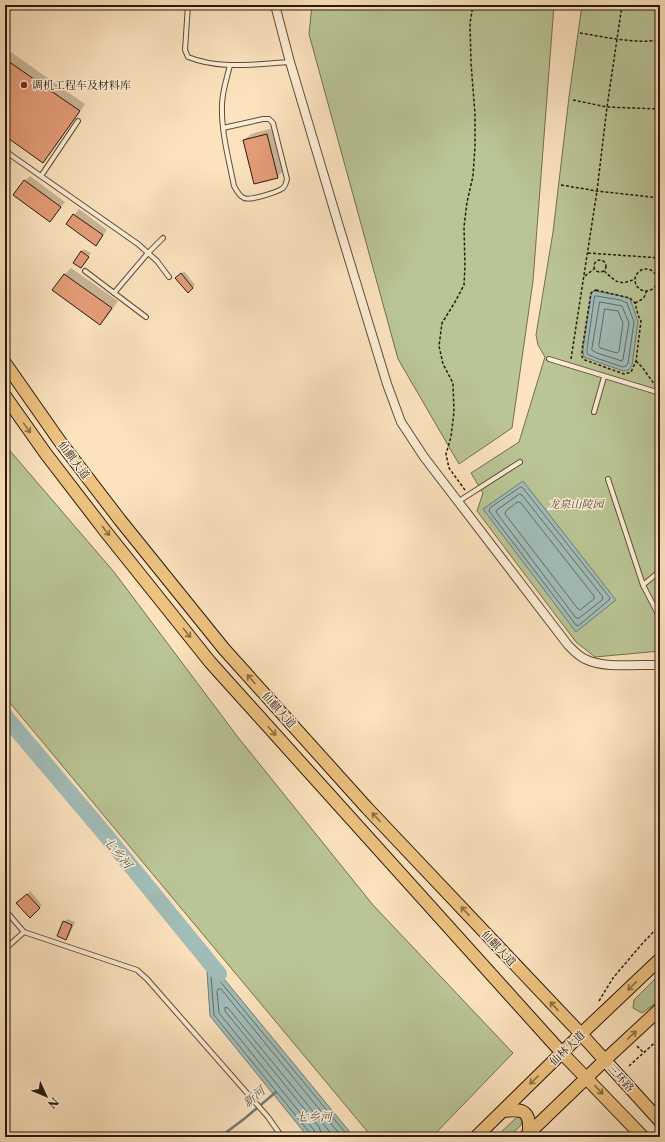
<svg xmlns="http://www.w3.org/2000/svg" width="665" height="1142" viewBox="0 0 665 1142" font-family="'Libre Caslon Text','Noto Serif SC',serif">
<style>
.green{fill:#bac595;stroke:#726f52}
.water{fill:#a1bdb9;stroke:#717b75}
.shadow{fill:#0003}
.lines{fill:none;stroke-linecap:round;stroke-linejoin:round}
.shore{stroke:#656b64;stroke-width:1}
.stream{stroke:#717b75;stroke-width:2.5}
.river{stroke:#a1bdb9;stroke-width:16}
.building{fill:#e49d78;stroke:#29190e}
.lane-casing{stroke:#5e4c3a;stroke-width:6}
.street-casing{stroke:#5e4c3a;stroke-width:10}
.primary-casing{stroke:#29190e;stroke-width:14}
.path{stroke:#29190e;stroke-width:1.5;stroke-dasharray:3 2;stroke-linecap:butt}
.lane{stroke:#fdedd5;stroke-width:4}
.street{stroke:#fdedd5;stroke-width:8}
.primary{stroke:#eec27f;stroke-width:12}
.oneway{stroke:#8c6e46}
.poi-dot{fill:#8f2418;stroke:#fdedd5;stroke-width:1.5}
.labels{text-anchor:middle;stroke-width:3;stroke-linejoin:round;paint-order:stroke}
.poi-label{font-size:11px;fill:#29190e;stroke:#fdedd5;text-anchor:start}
.street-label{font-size:11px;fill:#29190e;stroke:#fdedd5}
.park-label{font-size:11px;font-style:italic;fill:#544d36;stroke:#fdedd5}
.water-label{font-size:12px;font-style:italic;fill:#53524a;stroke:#fdedd5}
</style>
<rect width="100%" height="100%" fill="#fce3be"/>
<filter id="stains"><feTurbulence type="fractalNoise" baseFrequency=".005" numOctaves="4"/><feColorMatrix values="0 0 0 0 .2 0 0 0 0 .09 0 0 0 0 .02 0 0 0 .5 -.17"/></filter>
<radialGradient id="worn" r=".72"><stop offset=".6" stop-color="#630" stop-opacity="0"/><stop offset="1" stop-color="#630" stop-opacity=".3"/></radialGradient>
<g class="green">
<polygon points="312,5 554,5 533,281 512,428 459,464 398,359 309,34"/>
<polygon points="582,5 660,5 660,651 595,657 576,642 477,511 483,493 471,473 519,442 545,357 538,345 536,335 553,232 569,97"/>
<polygon points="5,445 114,572 237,736 373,905 513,1053 432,1137 372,1137 5,697"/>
<polygon points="660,974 660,1000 642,1013 633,1008 634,1000"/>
<polygon points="518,1117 522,1120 521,1125 509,1137 496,1137 516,1118"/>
</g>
<g class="water">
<polygon points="595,291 621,296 630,299 638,322 632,365 629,370 623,371 584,357 583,350 591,295 592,292"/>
<polygon points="523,481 616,600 576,632 483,509"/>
<polygon points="206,957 354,1137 308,1137 210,1016"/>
</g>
<g class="shadow">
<polygon points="5,48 85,104 49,155 43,161 5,135"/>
<polygon points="273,128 284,170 277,177 244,140 251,134"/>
<polygon points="5,157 12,162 5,172"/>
<polygon points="30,176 65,202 50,221 25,181"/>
<polygon points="79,209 107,230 96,244 67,224"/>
<polygon points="84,249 91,253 83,264 81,252"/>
<polygon points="71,268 118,301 107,317 100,323 64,275"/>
<polygon points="184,271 195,285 188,291 179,275"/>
<polygon points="30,891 42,905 30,916 21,900"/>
<polygon points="67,919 75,922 69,936 66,939 64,922"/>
</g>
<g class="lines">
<g class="shore">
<polygon points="595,296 597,296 620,300 627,303 634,322 628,363 626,366 623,367 596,358 587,354 587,349"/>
<polygon points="600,302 622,306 629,323 623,359 622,361 597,353 592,350"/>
<polygon points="605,309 618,311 623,323 619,351 617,353 600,348 599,346"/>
<polygon points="521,487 523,488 610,598 609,600 578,626 576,625 489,511 490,508"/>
<polygon points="520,494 522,495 603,597 602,600 579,618 576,618 496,512 497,510"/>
<polygon points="518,502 521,503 594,596 594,599 580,610 578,609 505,514 506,511"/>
<polyline points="311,1137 310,1133 214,1015 211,975 212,973 214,974 349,1137"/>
<polyline points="316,1137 314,1130 219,1013 217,991 218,989 221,989 342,1137"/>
<polyline points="322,1137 321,1132 319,1127 225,1011 225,1007 228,1008 334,1137"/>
</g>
<polyline class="stream" points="220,1137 244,1119 276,1092"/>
<polyline class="river" points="5,716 104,833 219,974"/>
</g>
<g class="building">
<polygon points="5,59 80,111 43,163 5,136"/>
<polygon points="267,134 278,178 254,184 243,140"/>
<polygon points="24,180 61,207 50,222 13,195"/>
<polygon points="73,214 103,235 96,246 66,224"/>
<polygon points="81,251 89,257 81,268 73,263"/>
<polygon points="181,273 193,288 188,293 175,278"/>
<polygon points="64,274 112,308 100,325 52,290"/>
<polygon points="27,894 40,908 30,918 16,903"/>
<polygon points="63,921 72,925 66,940 57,936"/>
</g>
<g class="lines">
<g class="lane-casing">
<g id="lane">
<path d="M188 5 185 50 188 57C220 70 256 64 290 62"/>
<path d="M223 128 263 119H269L273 123 287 179C286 183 286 185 283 188 278 192 250 201 244 198 239 196 237 191 234 186 229 160 221 132 222 105 222 92 227 78 230 65"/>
<polyline points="5,151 138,244 157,261 169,277"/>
<polyline points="41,176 78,121"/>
<polyline points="85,271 146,317"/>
<polyline points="114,293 148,253 163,238"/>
<polyline points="549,359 660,393"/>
<polyline points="594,412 604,377"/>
<polyline points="608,479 643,585 660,618"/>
<polyline points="459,501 520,462"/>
<polyline points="643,585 660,571"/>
<polyline points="5,910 24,932 137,970 147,979 268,1117 282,1137"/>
<polyline points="5,949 24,932"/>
</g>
</g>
<g class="street-casing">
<path id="street" d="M275 5 290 62 338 223 387 384 401 422 424 457 568 645C573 650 578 656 585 659 604 669 639 664 660 665"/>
</g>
<g class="primary-casing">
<g id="primary">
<polyline points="5,363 61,443 120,520 224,649 367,808 581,1034 660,1121"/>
<polyline points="5,396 46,454 106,532 210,662 562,1053 643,1137"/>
<path d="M503 1111C524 1109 530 1110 529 1133"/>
<polyline points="476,1137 581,1034 660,959"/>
<polyline points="525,1137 605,1060 660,1009"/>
</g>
</g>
<g class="path">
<path d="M580 33C606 37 634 44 660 40"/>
<polyline points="573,100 607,107 660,109"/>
<polyline points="561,185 597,191 660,198"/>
<polyline points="588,253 660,258"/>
<circle cx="600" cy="266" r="6"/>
<circle cx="646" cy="280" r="11"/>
<path d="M604 271C617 282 618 286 635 279"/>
<polyline points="585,276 594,269"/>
<polygon points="596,290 630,298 635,303 638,315 641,321 636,361 631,372 624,374 585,360 582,357 582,350 591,293 593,291"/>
<path d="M635 303C641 300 646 298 646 291"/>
<polyline points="571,359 597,191 607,107 622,5"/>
<polyline points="636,361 642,367 655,385"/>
<polyline points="658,387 660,369"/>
<polyline points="465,490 449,468 446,454 451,437 454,412 453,383 443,364 439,346 442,323 455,302 464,285 465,266 464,227 467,202 473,176 475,146 475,114 471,63 470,23 473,5"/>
<polyline points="599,1001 613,978 641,945 660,925"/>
<polyline points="637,1046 644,1053"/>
<polyline points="629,1066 660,1038"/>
</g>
<use href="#lane" class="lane"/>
<use href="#street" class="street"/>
<use href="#primary" class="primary"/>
</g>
<defs><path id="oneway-shaft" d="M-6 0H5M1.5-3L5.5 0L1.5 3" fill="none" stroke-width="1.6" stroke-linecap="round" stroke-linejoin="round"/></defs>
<g class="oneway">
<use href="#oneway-shaft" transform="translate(27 428) rotate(55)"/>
<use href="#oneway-shaft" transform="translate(106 531) rotate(52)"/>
<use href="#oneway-shaft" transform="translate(187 633) rotate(51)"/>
<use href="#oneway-shaft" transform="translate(251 679) rotate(-132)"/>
<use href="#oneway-shaft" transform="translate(272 731) rotate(48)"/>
<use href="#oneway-shaft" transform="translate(376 817) rotate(-133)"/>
<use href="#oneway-shaft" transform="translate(465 911) rotate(-133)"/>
<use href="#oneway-shaft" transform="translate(632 986) rotate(136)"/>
<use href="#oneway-shaft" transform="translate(554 1006) rotate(-133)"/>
<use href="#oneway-shaft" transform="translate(632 1035) rotate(-42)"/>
<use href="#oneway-shaft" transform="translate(534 1080) rotate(136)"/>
<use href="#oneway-shaft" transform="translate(599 1090) rotate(47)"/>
</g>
<circle class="poi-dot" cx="24" cy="85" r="4"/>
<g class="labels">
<g class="poi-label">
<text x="32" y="89">调机工程车及材料库</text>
</g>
<g class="street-label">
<text transform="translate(74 460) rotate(53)" y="4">仙麒大道</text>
<text transform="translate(279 710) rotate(48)" y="4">仙麒大道</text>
<text transform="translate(499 948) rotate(47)" y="4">仙麒大道</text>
<text transform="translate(567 1048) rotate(-44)" y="4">仙林大道</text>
<text transform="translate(621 1078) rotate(48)" y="4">三环路</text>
</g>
<g class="park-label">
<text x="576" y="508">龙泉山陵园</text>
</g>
<g class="water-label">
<text transform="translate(118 853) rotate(50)" y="4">七乡河</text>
<text transform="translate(254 1097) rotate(-39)" y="4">新河</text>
<text x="314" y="1121">七乡河</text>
</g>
</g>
<rect width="665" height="1142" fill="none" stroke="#fce3be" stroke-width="20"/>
<rect x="6" y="6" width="653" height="1130" fill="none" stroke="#29190e" stroke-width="2"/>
<rect x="10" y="10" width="645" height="1122" fill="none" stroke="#29190e"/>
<g transform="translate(46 1096) rotate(134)" stroke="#fdedd5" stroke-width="3" paint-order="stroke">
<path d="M0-3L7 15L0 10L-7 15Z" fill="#29190e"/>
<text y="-6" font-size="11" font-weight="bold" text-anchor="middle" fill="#29190e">N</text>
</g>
<rect width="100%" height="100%" filter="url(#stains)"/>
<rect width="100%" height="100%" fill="url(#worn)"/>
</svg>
